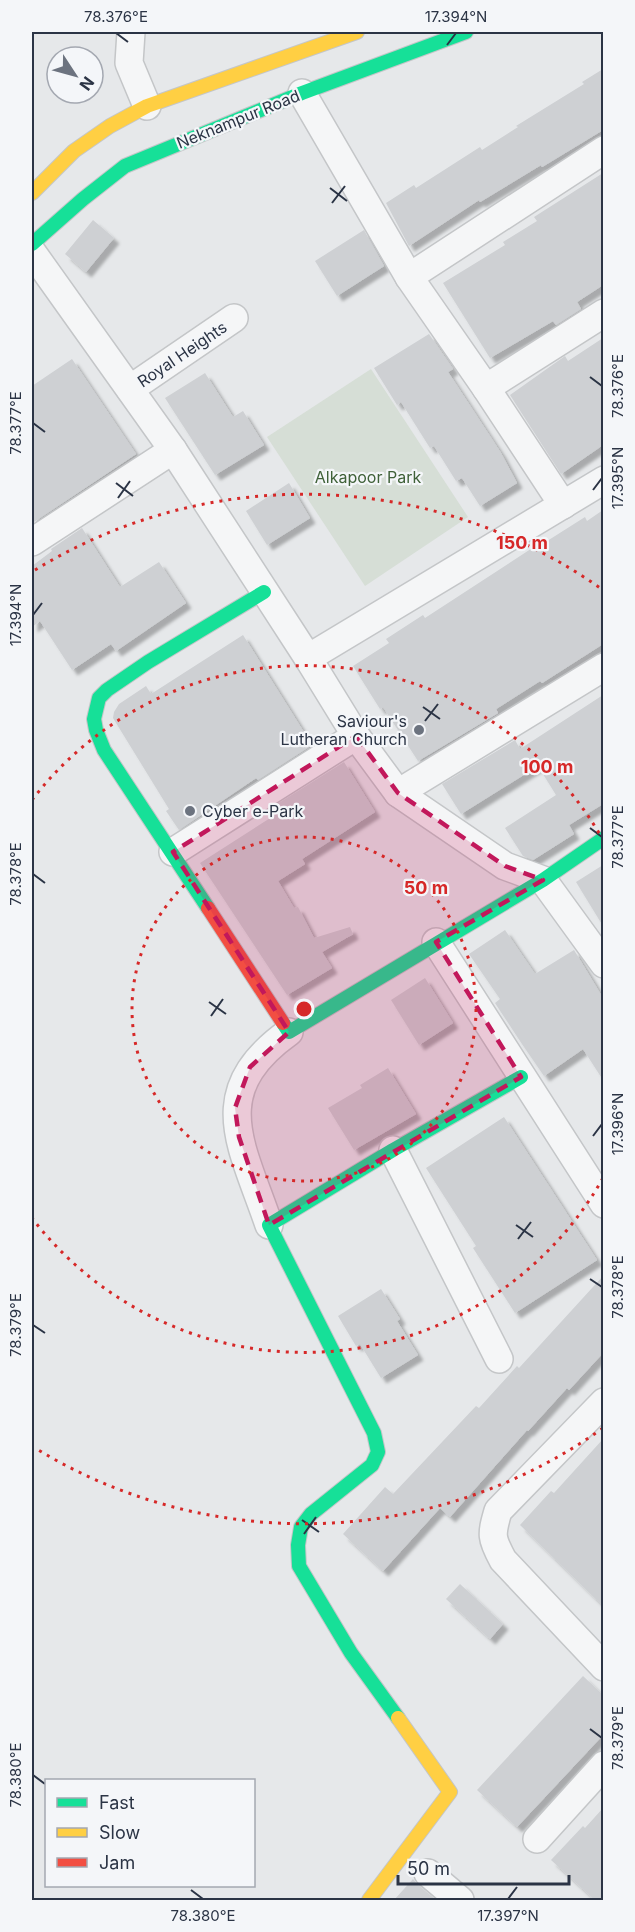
<svg xmlns="http://www.w3.org/2000/svg" width="635" height="1932" viewBox="0 0 635 1932" font-family="Inter,sans-serif">
<style>
.green{fill:#d6ded6}
.building{fill:#ced0d3;filter:url(#shadow)}
.lines{fill:none;stroke-linecap:round;stroke-linejoin:round}
.street-casing{stroke:#c4c6c8;stroke-width:30}
.fast-casing{stroke:#c4c6c8;stroke-width:16}
.slow-casing{stroke:#c4c6c8;stroke-width:16}
.jam-casing{stroke:#c4c6c8;stroke-width:16}
.street{stroke:#f5f6f7;stroke-width:27}
.fast{stroke:#16e098;stroke-width:14}
.slow{stroke:#ffcf43;stroke-width:14}
.jam{stroke:#f24e42;stroke-width:14}
.marked{fill:#c2185b;fill-opacity:0.2;stroke:#c2185b;stroke-width:4.5;stroke-dasharray:12 8;stroke-linejoin:round}
.ticks{fill:none;stroke:#2b3445;stroke-width:2}
.ring{fill:none;stroke:#d62828;stroke-width:3;stroke-dasharray:3 6}
.poi-dot{fill:#6c737f;stroke:#f4f6f9;stroke-width:2}
.labels{text-anchor:middle;stroke-width:4.5;stroke-linejoin:round;paint-order:stroke}
.street-label{font-size:16px;fill:#2b3445;stroke:#f4f6f9}
.park-label{font-size:16px;fill:#3f6138;stroke:#f4f6f9}
.poi-label{font-size:16px;fill:#2b3445;stroke:#f4f6f9;text-anchor:end}
.centre{fill:#d62828;stroke:#f4f6f9;stroke-width:3}
.ring-label{font-size:18px;text-anchor:middle;font-weight:bold;fill:#d62828;stroke:#f4f6f9;stroke-width:4.5;stroke-linejoin:round;paint-order:stroke}
.neatline{fill:none;stroke:#2b3445;stroke-width:2}
.ticks-label{font-size:15px;text-anchor:middle;fill:#2b3445}
</style>
<defs>
<filter id="shadow"><feDropShadow dx="5.5" dy="5.5" stdDeviation="1.5" flood-color="#0004"/></filter>
</defs>
<rect width="100%" height="100%" fill="#e6e8ea"/>
<polygon class="green" points="371,369 468,517 365,586 267,437"/>
<g class="building">
<polygon points="603,69 603,130 542,167 541,165 480,202 479,200 409,246 386,203 414,185 416,188 480,147 482,150 518,127 516,126 584,84 582,82"/>
<polygon points="603,173 603,285 577,302 581,309 556,325 553,321 490,358 443,283 505,245 503,242 537,221 534,217"/>
<polygon points="93,220 114,238 86,272 65,254"/>
<polygon points="364,230 384,266 337,296 315,261"/>
<polygon points="429,334 453,369 448,372 501,453 517,483 480,506 462,478 456,481 434,446 430,448 401,402 397,405 374,368"/>
<polygon points="603,338 603,445 561,474 510,395 565,356 568,361"/>
<polygon points="72,359 136,454 34,522 32,519 32,386"/>
<polygon points="205,373 233,417 243,411 264,445 215,475 165,398"/>
<polygon points="289,483 310,518 267,545 246,511"/>
<polygon points="603,510 603,644 542,683 540,681 496,709 498,713 418,761 383,707 380,709 353,666 389,643 386,639 423,615 425,618 543,541 544,543 585,517 587,521"/>
<polygon points="82,528 120,587 159,562 186,603 116,651 111,644 72,670 40,621 32,627 32,566 52,551 51,549"/>
<polygon points="243,635 312,745 258,780 256,778 179,830 166,811 169,809 113,718 114,712 119,704 146,686 151,694"/>
<polygon points="603,695 603,804 569,825 574,834 533,860 523,856 505,828 556,795 538,766 461,814 442,784 515,740 520,749"/>
<polygon points="344,762 375,812 302,859 305,864 278,881 294,908 298,907 314,938 350,927 353,934 322,952 332,968 287,995 200,863 278,813 274,806"/>
<polygon points="603,865 603,926 576,882"/>
<polygon points="505,930 535,974 574,950 603,998 603,1080 583,1049 544,1076 522,1044 495,1003 500,999 469,954"/>
<polygon points="425,978 453,1023 419,1045 391,1000"/>
<polygon points="388,1068 416,1114 354,1150 328,1108 362,1088 360,1085"/>
<polygon points="504,1117 597,1260 515,1313 473,1248 476,1246 426,1168"/>
<polygon points="603,1276 603,1353 569,1390 567,1388 528,1431 527,1430 450,1517 440,1508 383,1571 343,1534 385,1487 393,1494 476,1406 479,1408 517,1366 519,1368"/>
<polygon points="381,1289 400,1319 397,1321 418,1355 381,1378 360,1344 356,1346 338,1316"/>
<polygon points="603,1439 603,1606 520,1525 551,1491 554,1493"/>
<polygon points="460,1584 503,1624 490,1639 446,1599"/>
<polygon points="583,1676 603,1695 603,1735 517,1827 477,1790"/>
<polygon points="603,1808 603,1900 595,1900 551,1860 583,1826 585,1828"/>
<polygon points="413,1879 418,1885 436,1900 394,1900"/>
</g>
<g class="lines">
<g class="street-casing">
<g id="street">
<polyline points="131,32 129,63 147,106"/>
<polyline points="302,93 409,277 486,388 563,505"/>
<polyline points="32,252 173,450 308,658 356,736 398,793 505,866 543,880 604,964"/>
<polyline points="409,277 604,150"/>
<polyline points="486,388 604,313"/>
<polyline points="130,389 234,318"/>
<polyline points="32,542 173,450"/>
<polyline points="308,658 604,480"/>
<polyline points="398,793 604,667"/>
<polyline points="173,852 356,736"/>
<polyline points="436,942 604,1204"/>
<polyline points="393,1150 499,1359"/>
<path d="M269 1225C242 1145 205 1092 289 1032"/>
<path d="M604 1402 498 1511C491 1535 491 1538 503 1560L604 1667"/>
<polyline points="537,1839 604,1765"/>
<polyline points="428,1873 460,1900"/>
</g>
</g>
<g class="fast-casing">
<g id="fast">
<polyline points="32,244 83,199 125,166 302,93 466,32"/>
<polyline points="208,908 104,750 96,730 94,719 99,698 107,690 148,662 264,592"/>
<polyline points="283,1023 289,1032 543,880 604,838"/>
<polyline points="398,1718 351,1653 299,1566 298,1545 301,1527 311,1514 372,1465 378,1452 374,1433 269,1225 393,1150 521,1077"/>
</g>
</g>
<g class="slow-casing">
<g id="slow">
<polyline points="32,193 74,151 110,126 147,106 357,32"/>
<polyline points="369,1900 450,1792 398,1718"/>
</g>
</g>
<g class="jam-casing">
<polyline id="jam" points="208,908 283,1023"/>
</g>
<use href="#street" class="street"/>
<use href="#fast" class="fast"/>
<use href="#slow" class="slow"/>
<use href="#jam" class="jam"/>
</g>
<path class="marked" d="M356 736 398 793 505 866 543 880 436 942 521 1077 269 1225 239 1137 235 1108 250 1067 289 1032 173 852Z"/>
<path class="ticks" d="M116 33 128 42M447 45 456 33M330 188 347 201M332 203 345 186M590 377 602 386M33 423 45 432M116 483 133 496M593 490 602 478M118 498 130 481M33 615 42 603M423 707 440 719M425 721 438 704M590 828 602 837M33 874 45 883M209 1002 226 1014M211 1016 223 999M593 1136 602 1124M516 1225 533 1237M518 1239 531 1222M590 1279 602 1287M33 1325 45 1333M302 1520 319 1532M304 1534 316 1517M590 1729 602 1738M33 1775 45 1784M191 1890 203 1899M508 1899 517 1887"/>
<g class="ring">
<circle cx="304" cy="1009" r="172"/>
<path d="M603 1178A343 343 0 0 1 32 1218M32 800A343 343 0 0 1 603 840"/>
<path d="M603 1428A515 515 0 0 1 35 1448M35 570A515 515 0 0 1 603 590"/>
</g>
<g class="poi-dot">
<circle cx="419" cy="730" r="6"/>
<circle cx="190" cy="811" r="6"/>
</g>
<g class="labels">
<g class="street-label">
<text transform="translate(238 119) rotate(-22)" y="6">Neknampur Road</text>
<text transform="translate(182 354) rotate(-34)" y="6">Royal Heights</text>
</g>
<g class="park-label">
<text x="368" y="483">Alkapoor Park</text>
</g>
<g class="poi-label">
<text x="407" y="727">Saviour's<tspan x="407" dy="18">Lutheran Church</tspan></text>
<text x="202" y="817" text-anchor="start">Cyber e-Park</text>
</g>
</g>
<circle cx="304" cy="1009" r="9" class="centre"/>
<g class="ring-label">
<text x="522" y="549">150 m</text>
<text x="547" y="773">100 m</text>
<text x="426" y="894">50 m</text>
</g>
<rect width="635" height="1932" fill="none" stroke="#f4f6f9" stroke-width="66"/>
<rect x="45" y="1779" width="210" height="108" fill="#f4f6f9" stroke="#a4a8b1" stroke-width="1.5"/>
<rect x="57" y="1798" width="30" height="9" fill="#16e098" stroke="#a4a8b1" stroke-width="1.5"/>
<text x="99" y="1809" font-size="18" fill="#2b3445">Fast</text>
<rect x="57" y="1828" width="30" height="9" fill="#ffcf43" stroke="#a4a8b1" stroke-width="1.5"/>
<text x="99" y="1839" font-size="18" fill="#2b3445">Slow</text>
<rect x="57" y="1858" width="30" height="9" fill="#f24e42" stroke="#a4a8b1" stroke-width="1.5"/>
<text x="99" y="1869" font-size="18" fill="#2b3445">Jam</text>
<g transform="translate(75 75) rotate(126)"><circle r="28" fill="#f4f6f9" stroke="#a4a8b1" stroke-width="1.5"/>
<path d="M0-4.5L10 22L0 15L-10 22Z" fill="#6c737f"/>
<text y="-9" font-size="16" font-weight="bold" text-anchor="middle" fill="#2b3445">N</text>
</g>
<path d="M398 1875v9h171v-9" fill="none" stroke="#2b3445" stroke-width="3"/>
<text x="407" y="1875" font-size="18" fill="#2b3445" stroke="#f4f6f9" stroke-width="4.5" paint-order="stroke">50 m</text>
<rect x="33" y="33" width="569" height="1866" class="neatline"/>
<g class="ticks-label">
<text x="116" y="22">78.376°E</text>
<text x="456" y="22">17.394°N</text>
<text transform="translate(618 386) rotate(-90)" y="5">78.376°E</text>
<text transform="translate(16 423) rotate(-90)" y="5">78.377°E</text>
<text transform="translate(618 478) rotate(-90)" y="5">17.395°N</text>
<text transform="translate(16 615) rotate(-90)" y="5">17.394°N</text>
<text transform="translate(618 837) rotate(-90)" y="5">78.377°E</text>
<text transform="translate(16 874) rotate(-90)" y="5">78.378°E</text>
<text transform="translate(618 1124) rotate(-90)" y="5">17.396°N</text>
<text transform="translate(618 1287) rotate(-90)" y="5">78.378°E</text>
<text transform="translate(16 1325) rotate(-90)" y="5">78.379°E</text>
<text transform="translate(618 1738) rotate(-90)" y="5">78.379°E</text>
<text transform="translate(16 1775) rotate(-90)" y="5">78.380°E</text>
<text x="203" y="1921">78.380°E</text>
<text x="508" y="1921">17.397°N</text>
</g>
</svg>
